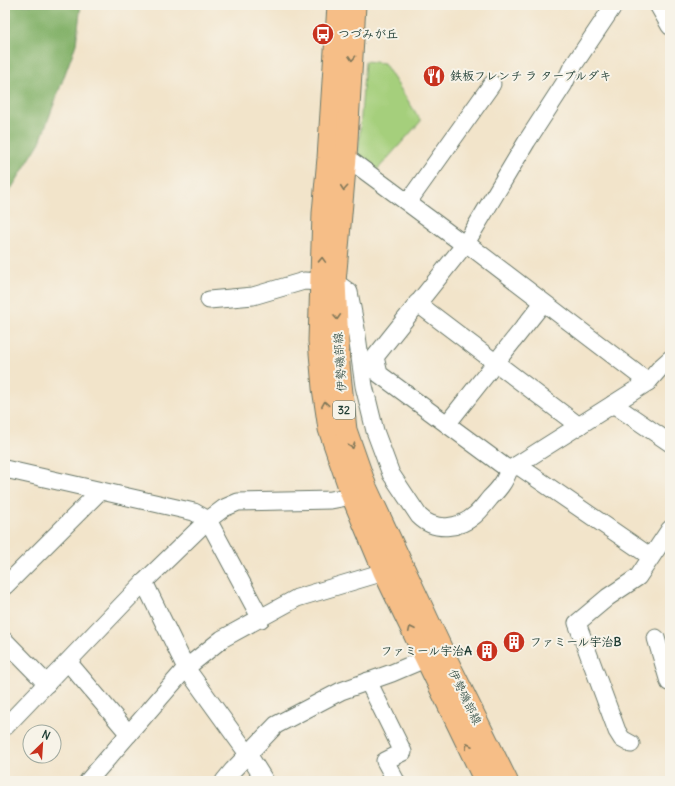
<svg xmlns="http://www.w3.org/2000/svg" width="675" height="786" viewBox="0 0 675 786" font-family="Delius,'Klee One',sans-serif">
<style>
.green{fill:#a5cf7b;stroke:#628658}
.forest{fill:#84b26b;stroke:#527850}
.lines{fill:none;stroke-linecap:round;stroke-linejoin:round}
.minor-casing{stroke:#697768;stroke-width:19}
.major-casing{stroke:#697768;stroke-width:23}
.minor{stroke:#fff;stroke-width:17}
.major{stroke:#f6be87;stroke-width:21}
.oneway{stroke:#807759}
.labels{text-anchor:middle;stroke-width:4;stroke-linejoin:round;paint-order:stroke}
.shield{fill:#f7f3e8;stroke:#60746a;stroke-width:1}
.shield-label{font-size:11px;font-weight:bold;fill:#1f3d34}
.poi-label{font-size:12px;font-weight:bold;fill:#1f3d34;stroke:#f7f3e8;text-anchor:start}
.street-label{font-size:12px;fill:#1f3d34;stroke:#f7f3e8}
</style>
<rect width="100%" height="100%" fill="#f7f3e8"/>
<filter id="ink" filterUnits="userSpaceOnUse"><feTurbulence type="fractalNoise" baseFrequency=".025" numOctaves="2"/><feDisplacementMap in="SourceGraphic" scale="8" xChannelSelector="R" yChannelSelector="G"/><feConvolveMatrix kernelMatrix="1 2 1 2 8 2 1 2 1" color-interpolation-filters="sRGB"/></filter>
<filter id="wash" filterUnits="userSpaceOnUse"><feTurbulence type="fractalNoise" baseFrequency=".012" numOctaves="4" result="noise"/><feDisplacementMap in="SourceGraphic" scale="16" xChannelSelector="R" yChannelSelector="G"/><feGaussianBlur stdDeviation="0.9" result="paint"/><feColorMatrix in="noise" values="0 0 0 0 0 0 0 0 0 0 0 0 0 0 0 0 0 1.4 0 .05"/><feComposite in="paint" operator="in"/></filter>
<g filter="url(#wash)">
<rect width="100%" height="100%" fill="#f2e4ca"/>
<polygon class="green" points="365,61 384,63 421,121 377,170 358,157"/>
<polygon class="forest" points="5,5 81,5 76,44 40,142 5,199"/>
</g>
<g filter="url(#ink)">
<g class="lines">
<g class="minor-casing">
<g id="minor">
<polyline points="658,5 670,26"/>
<polyline points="346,157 458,240 466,243 648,382"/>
<polyline points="408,202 492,84"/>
<path d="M335 282 349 292 356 329 364 386 375 431 391 474 419 516C435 532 459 529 475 515 481 510 485 504 490 498 494 494 499 489 502 484 505 480 507 475 509 470L648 382 661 367 670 359"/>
<polyline points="209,300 253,296 304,281 321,282"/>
<polyline points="417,303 579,426"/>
<polyline points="613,404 670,443"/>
<polyline points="447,424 543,303"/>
<polyline points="517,465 651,557"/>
<polyline points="5,469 194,512 208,520 261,619"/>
<polyline points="509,470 379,374 375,357 466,243 527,141 564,84 571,69 614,5"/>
<polyline points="144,582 186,668 248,754 265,781"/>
<polyline points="5,586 100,491"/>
<polyline points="656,638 669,682 670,682"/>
<polyline points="5,641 47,684"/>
<polyline points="68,662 129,734"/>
<polyline points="368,681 403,752 385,761 396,781"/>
<polyline points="5,727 144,582 208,520 224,508 238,502 331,500 352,496"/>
<polyline points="631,744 622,739 617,731 577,623 608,597 638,577 670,529"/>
<polyline points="88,781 186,668 222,639 297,598 384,572"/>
<polyline points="224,781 233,770 276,725 341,691 392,673 425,659"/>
</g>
</g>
<g class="major-casing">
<g id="major">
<polyline points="338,5 328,158 323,213 319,341 323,388 329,429 352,496 384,572 485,781"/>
<polyline points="355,5 346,157 335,282 339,365 346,430 366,487 444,654 507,781"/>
</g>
</g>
<use href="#minor" class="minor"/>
<use href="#major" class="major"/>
</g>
<defs><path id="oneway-chevron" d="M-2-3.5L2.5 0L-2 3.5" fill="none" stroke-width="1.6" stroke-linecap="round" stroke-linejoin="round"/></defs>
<g class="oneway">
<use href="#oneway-chevron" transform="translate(352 58) rotate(93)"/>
<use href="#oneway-chevron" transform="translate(344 188) rotate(95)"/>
<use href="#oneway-chevron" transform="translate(322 260) rotate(-88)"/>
<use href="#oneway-chevron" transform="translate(337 317) rotate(87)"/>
<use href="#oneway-chevron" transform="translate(325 404) rotate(-99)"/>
<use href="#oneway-chevron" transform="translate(352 446) rotate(71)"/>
<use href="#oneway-chevron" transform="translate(411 629) rotate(-115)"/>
<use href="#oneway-chevron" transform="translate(468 746) rotate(-116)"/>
</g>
</g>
<defs>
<g id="bus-disc" transform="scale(1.15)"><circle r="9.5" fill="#c8321e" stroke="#f7f3e8"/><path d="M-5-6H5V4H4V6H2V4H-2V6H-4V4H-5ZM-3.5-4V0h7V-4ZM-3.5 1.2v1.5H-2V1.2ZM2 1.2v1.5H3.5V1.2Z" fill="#fff"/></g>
<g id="restaurant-disc" transform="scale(1.15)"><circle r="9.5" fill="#c8321e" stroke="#f7f3e8"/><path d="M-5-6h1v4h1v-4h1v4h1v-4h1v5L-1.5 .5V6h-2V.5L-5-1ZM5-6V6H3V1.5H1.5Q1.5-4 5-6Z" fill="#fff"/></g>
<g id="building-disc" transform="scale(1.15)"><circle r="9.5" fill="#c8321e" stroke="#f7f3e8"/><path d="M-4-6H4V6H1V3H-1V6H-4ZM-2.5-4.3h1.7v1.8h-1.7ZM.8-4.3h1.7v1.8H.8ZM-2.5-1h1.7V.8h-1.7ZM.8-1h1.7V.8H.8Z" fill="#fff"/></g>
</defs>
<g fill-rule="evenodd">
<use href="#bus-disc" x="323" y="34"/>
<use href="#restaurant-disc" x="434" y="76"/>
<use href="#building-disc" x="514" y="642"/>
<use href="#building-disc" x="487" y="651"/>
</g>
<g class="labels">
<rect class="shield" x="333" y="401" width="22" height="18" rx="3"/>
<g class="shield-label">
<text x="344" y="414">32</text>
</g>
<g class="poi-label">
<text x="338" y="38">つづみが丘</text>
<text x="450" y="80">鉄板フレンチ ラ ターブルダキ</text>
<text x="530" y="646">ファミール宇治B</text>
<text x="472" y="655" text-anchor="end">ファミール宇治A</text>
</g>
<g class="street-label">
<text transform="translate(340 362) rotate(-94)" y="4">伊勢磯部線</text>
<text transform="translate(465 697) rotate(64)" y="4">伊勢磯部線</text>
</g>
</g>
<rect width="675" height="786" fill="none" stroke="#f7f3e8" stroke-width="20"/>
<g transform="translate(42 744) rotate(25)"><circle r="19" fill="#f7f3e8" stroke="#a1aaa0"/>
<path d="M0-3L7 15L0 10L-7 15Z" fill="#c8321e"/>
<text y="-6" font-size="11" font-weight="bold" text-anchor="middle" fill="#1f3d34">N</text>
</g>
</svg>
